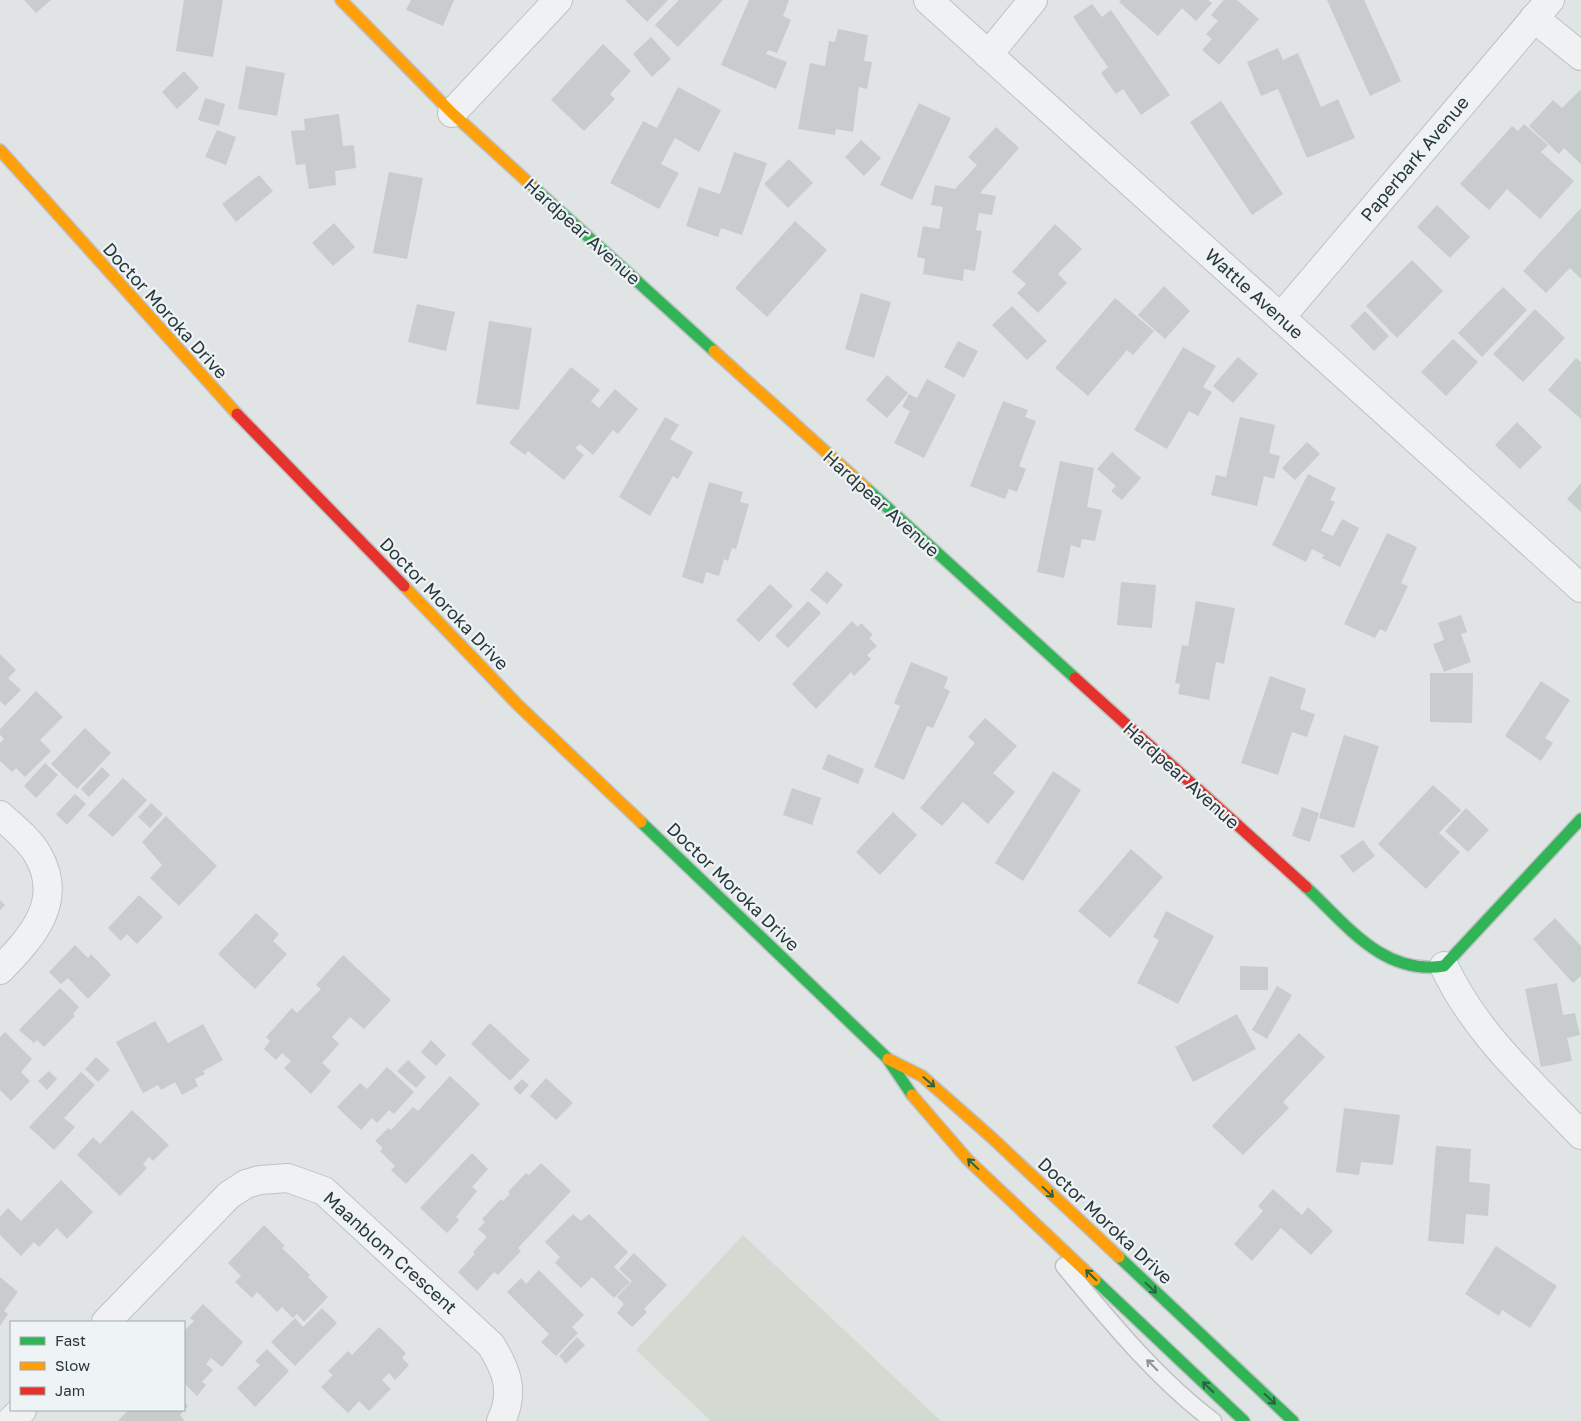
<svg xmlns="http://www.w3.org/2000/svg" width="1581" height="1421" viewBox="0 0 1581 1421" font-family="'Golos Text',sans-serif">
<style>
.green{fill:#d4d9d1}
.building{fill:#c8cccd}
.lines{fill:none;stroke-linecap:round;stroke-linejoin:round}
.lane-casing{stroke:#bec2c3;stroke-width:19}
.street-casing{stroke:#bec2c3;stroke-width:30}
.fast-casing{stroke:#bec2c3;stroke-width:14}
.slow-casing{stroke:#bec2c3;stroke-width:14}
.jam-casing{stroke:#bec2c3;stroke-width:14}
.lane{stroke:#eff1f2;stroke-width:16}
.street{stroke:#eff1f2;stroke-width:28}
.fast{stroke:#30b455;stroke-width:11}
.slow{stroke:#ff9f0a;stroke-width:11}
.jam{stroke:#e5322d;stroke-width:11}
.oneway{stroke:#2b6345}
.oneway2{stroke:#8c9498}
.labels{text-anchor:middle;stroke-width:4.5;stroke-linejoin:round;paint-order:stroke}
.street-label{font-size:18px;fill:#29383d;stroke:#eef3f5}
</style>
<rect width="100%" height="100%" fill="#e0e4e5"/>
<polygon class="green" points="743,1235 941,1421 711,1421 636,1350"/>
<g class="building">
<polygon points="24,0 51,0 36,13"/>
<polygon points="184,0 223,0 213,57 176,51"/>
<polygon points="411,0 454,0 443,26 406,10"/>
<polygon points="625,0 668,0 647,22"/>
<polygon points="679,0 723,0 678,47 655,25"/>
<polygon points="749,0 789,0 783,16 791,20 777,53 768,50 766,54 787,62 776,89 721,65"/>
<polygon points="1121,0 1208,0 1212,3 1196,21 1182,8 1158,36 1119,2"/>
<polygon points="1224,0 1237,0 1259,19 1219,65 1202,50 1212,39 1206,34 1218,21 1211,15"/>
<polygon points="1327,0 1364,0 1401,81 1370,96"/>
<polygon points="1092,4 1102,17 1111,10 1170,95 1141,115 1123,89 1116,94 1101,73 1108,67 1073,17"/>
<polygon points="838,29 868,35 864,61 872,62 867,89 859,87 853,132 836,129 835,135 798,129 810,63 825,66 829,41 835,42"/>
<polygon points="651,37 671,59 652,77 633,54"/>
<polygon points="603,44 631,71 610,94 615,99 584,131 551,100"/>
<polygon points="1278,48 1283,60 1298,53 1321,107 1338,99 1355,138 1307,158 1278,89 1261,96 1247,62"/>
<polygon points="246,66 285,73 277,116 238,109"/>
<polygon points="184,71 199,88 177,109 162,92"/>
<polygon points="678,87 721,110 699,152 675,138 661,164 679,173 659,209 610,183 643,121 657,128"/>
<polygon points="1580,90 1581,91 1581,164 1564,148 1559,154 1529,126 1553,100 1562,108"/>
<polygon points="205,98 225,104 219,126 198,120"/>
<polygon points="1221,101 1283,194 1252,215 1190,122"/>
<polygon points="919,103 951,118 912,200 880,185"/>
<polygon points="339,114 343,146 354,145 356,168 335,171 336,185 309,189 305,164 296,165 291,131 305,130 304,119"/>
<polygon points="1524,124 1548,145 1541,152 1574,181 1540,219 1507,189 1489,210 1460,184 1512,126 1518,131"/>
<polygon points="996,127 1019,148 980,193 996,196 992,215 979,213 976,230 982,231 975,271 964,269 963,281 923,274 925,259 917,257 923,226 939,229 943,207 931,205 935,185 955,189 977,165 968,157"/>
<polygon points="217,130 236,137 226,165 205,157"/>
<polygon points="861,140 881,158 864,176 845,157"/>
<polygon points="734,152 767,163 742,235 721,228 718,237 686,226 699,187 720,194"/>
<polygon points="789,159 813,183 788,208 764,184"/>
<polygon points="389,172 423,178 407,259 373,253"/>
<polygon points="259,175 273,191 236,222 222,204"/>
<polygon points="1437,205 1470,237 1450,258 1417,227"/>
<polygon points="1581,208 1581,279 1570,268 1546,293 1523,271"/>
<polygon points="795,221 827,250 767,317 735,288"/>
<polygon points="334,223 355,247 333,266 312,243"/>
<polygon points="1055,224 1082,249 1058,274 1067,283 1038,313 1017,293 1026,284 1012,272"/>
<polygon points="1412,260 1443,291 1397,338 1366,306"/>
<polygon points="1164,286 1190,311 1165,339 1138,315"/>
<polygon points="1503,287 1527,310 1482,357 1458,333"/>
<polygon points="861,293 891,302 874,358 845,349"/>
<polygon points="1115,298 1154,331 1133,355 1127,350 1088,396 1055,368"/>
<polygon points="417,304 455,312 446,351 408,342"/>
<polygon points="1012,306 1047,341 1027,360 992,325"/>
<polygon points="1535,309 1565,338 1523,382 1493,354"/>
<polygon points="1365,311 1389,336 1374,351 1350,326"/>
<polygon points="489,321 532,328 519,410 476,404"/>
<polygon points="1453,339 1478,362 1446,396 1421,372"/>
<polygon points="958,341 978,351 964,378 944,367"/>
<polygon points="1183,347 1216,366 1203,387 1212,392 1198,416 1189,411 1167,449 1134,430"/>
<polygon points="1238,357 1258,374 1233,403 1213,386"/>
<polygon points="1576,358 1581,362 1581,419 1548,390"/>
<polygon points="571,367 600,390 591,401 599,408 615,389 638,409 618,434 613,430 593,455 580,444 575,448 584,455 564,480 528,451 525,455 509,443"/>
<polygon points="887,375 908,393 887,418 866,400"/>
<polygon points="927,379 956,395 924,458 894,443 910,411 902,407 909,394 917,398"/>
<polygon points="1003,401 1028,410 1025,417 1036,421 1019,466 1026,469 1017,492 1009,489 1005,499 970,486"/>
<polygon points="665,417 679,425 670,439 693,452 678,479 673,476 650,516 619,497"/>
<polygon points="1240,417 1275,425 1269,453 1280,456 1274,479 1264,476 1257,506 1211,495 1216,475 1226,477"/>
<polygon points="1517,422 1542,447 1520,469 1495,445"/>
<polygon points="1307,442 1320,454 1295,480 1282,468"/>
<polygon points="1112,452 1141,478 1122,500 1111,491 1116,486 1097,469"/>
<polygon points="1060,461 1094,468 1087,507 1102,510 1095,541 1082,539 1080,548 1071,545 1064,578 1037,572"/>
<polygon points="1308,474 1336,488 1330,500 1335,502 1321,531 1333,536 1342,519 1359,528 1340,567 1322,558 1324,555 1312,549 1306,562 1272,545"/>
<polygon points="709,482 743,492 740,502 749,504 736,549 732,548 728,561 724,559 719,576 706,572 703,584 682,577"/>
<polygon points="1581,483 1581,512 1567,499"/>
<polygon points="1387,533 1417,547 1401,583 1408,586 1386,632 1380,629 1375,638 1344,624"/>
<polygon points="827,571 843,585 827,604 810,590"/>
<polygon points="1121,582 1156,585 1152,628 1117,625"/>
<polygon points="770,584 793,606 759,642 736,620"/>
<polygon points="808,601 821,613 788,648 775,636"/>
<polygon points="1196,601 1235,608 1224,664 1216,662 1209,700 1178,694 1180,684 1175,683 1182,645 1188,646"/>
<polygon points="1461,615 1467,632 1461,634 1471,662 1444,672 1433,644 1444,640 1438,623"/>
<polygon points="852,621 858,627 861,623 873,635 869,638 877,646 867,655 871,659 854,676 851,672 816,709 792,684"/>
<polygon points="0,654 16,670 8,678 21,690 5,706 0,701"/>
<polygon points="911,662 948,677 944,688 950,691 933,728 927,726 904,780 874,767 900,706 894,703"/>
<polygon points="1430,673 1473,673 1472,723 1430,722"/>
<polygon points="1270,676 1306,689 1300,709 1315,714 1307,737 1292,732 1278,775 1241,763"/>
<polygon points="1541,681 1570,700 1545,738 1553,743 1541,761 1505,736"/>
<polygon points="36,691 63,717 40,740 51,751 25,777 16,768 12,772 0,761 0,743 4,739 0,735 0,729"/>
<polygon points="985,718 1017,746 993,773 1015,792 988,824 963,802 942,826 920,808 975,743 968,737"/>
<polygon points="85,728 111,753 77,789 51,764"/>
<polygon points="1344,735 1379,746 1354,828 1319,818"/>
<polygon points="828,754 864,769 858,784 822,769"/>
<polygon points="45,763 58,775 36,798 24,786"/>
<polygon points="102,767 110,775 89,797 81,789"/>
<polygon points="1053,771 1081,790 1023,881 995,863"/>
<polygon points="123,778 147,800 113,837 88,815"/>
<polygon points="1433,785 1461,810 1439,833 1460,852 1426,889 1378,844"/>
<polygon points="792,788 821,798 812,825 783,815"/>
<polygon points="75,794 86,804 67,825 56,814"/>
<polygon points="151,803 163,814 150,828 138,817"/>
<polygon points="1302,807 1319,813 1310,842 1292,836"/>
<polygon points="1466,808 1489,830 1468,852 1445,831"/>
<polygon points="893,812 917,835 880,875 856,852"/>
<polygon points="166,816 217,866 179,906 150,878 162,865 142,842"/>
<polygon points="1363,840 1375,856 1353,873 1340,856"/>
<polygon points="1131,849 1163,877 1110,938 1078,911"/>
<polygon points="139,895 163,917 137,944 127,934 121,941 108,928"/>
<polygon points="0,900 5,905 0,910"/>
<polygon points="1166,911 1214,936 1178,1004 1137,983 1159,940 1153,937"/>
<polygon points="256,913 279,934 273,941 287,954 255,989 218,954"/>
<polygon points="1555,918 1581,946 1581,976 1573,983 1533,939"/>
<polygon points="75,945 88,958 91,954 111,975 88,999 68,978 61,984 49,972"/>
<polygon points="343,955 391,1000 364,1029 350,1017 332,1037 339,1044 322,1063 331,1071 311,1094 284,1068 291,1061 282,1053 276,1060 264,1049 270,1041 266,1037 292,1008 297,1013 321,989 316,985"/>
<polygon points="1240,966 1268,967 1268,990 1240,990"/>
<polygon points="1557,983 1563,1015 1575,1013 1580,1035 1567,1038 1572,1061 1541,1067 1525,989"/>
<polygon points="1277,986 1292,995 1267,1039 1252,1030"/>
<polygon points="60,988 79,1007 73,1014 75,1016 44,1047 37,1040 34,1043 19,1030"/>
<polygon points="1237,1014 1256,1049 1193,1082 1175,1047"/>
<polygon points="155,1021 168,1043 203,1024 223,1060 203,1071 205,1074 195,1079 198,1086 182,1095 175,1082 161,1090 158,1085 143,1093 116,1042"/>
<polygon points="490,1023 530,1060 510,1081 471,1044"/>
<polygon points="5,1032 32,1059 21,1072 30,1081 11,1101 0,1090 0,1037"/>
<polygon points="1299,1033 1325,1057 1283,1102 1289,1108 1243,1155 1212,1126"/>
<polygon points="431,1040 446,1055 436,1066 421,1052"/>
<polygon points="96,1057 110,1070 98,1082 85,1069"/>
<polygon points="408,1060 426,1077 416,1088 397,1071"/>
<polygon points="387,1067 414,1092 394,1114 389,1110 377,1123 372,1118 361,1130 337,1107 360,1083 367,1089"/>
<polygon points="49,1071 57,1079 47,1090 38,1081"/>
<polygon points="81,1072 95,1085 64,1118 75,1127 54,1150 29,1127"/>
<polygon points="450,1076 480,1104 406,1184 391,1170 395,1166 380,1151 383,1148 375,1141 388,1128 391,1130 413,1107 418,1111"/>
<polygon points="546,1078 573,1103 556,1120 530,1096"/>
<polygon points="522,1079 529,1085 520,1095 513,1088"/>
<polygon points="1344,1108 1400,1115 1393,1165 1361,1162 1359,1175 1336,1172"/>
<polygon points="132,1110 169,1145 153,1161 149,1157 143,1164 147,1168 120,1196 77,1155 93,1137 100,1144"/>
<polygon points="1436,1146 1471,1149 1469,1182 1490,1184 1488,1216 1466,1214 1464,1244 1428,1241"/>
<polygon points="472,1153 488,1169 472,1187 477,1191 456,1217 459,1220 447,1233 420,1208"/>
<polygon points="541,1163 571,1191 518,1248 521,1251 498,1275 494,1272 477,1291 458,1272 475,1254 473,1252 487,1237 478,1229 485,1222 482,1219 501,1199 503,1201 510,1194 508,1192 526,1173 529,1175"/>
<polygon points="61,1180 93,1212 67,1239 57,1228 39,1247 34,1242 21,1256 0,1235 0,1217 8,1208 21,1221"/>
<polygon points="1273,1189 1302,1215 1308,1207 1333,1231 1311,1255 1281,1228 1252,1261 1234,1244 1263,1211 1258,1206"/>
<polygon points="573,1214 581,1221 589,1214 628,1252 614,1267 630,1282 614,1298 592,1277 581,1288 555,1263 560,1257 545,1242"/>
<polygon points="264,1225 285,1246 282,1248 310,1275 308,1277 328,1297 304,1322 297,1314 293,1318 282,1307 277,1312 257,1292 252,1298 235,1282 241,1276 228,1263"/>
<polygon points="1496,1246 1557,1286 1530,1328 1502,1310 1499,1316 1465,1294"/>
<polygon points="634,1253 667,1285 644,1309 647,1312 632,1327 617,1313 624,1304 617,1297 632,1281 619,1269"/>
<polygon points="539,1270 584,1315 572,1327 578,1333 556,1356 541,1342 549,1334 507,1292 521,1278 526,1284"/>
<polygon points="0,1277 18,1292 4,1311 8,1314 0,1326"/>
<polygon points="203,1304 243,1342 222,1367 211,1358 206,1364 213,1370 202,1382 206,1385 197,1396 184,1383 184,1331 194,1321 190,1318"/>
<polygon points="322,1308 337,1323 295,1366 271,1342 295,1318 303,1327"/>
<polygon points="379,1327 406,1353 402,1358 409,1365 395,1380 389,1373 382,1380 391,1389 369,1411 359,1401 348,1413 321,1387 333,1375 328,1371 348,1351 352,1355"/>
<polygon points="577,1337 585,1345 566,1364 559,1356"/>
<polygon points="267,1349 289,1371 255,1407 237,1388 260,1365 255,1361"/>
<polygon points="184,1402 188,1406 180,1415 185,1421 118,1421 128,1410 184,1410"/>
</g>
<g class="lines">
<g class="lane-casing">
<path id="lane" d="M1064 1266C1109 1320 1157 1379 1213 1421"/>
</g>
<g class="street-casing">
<g id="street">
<polyline points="928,0 1581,588"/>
<polyline points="1534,18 1581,56"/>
<polyline points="988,55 1033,0"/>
<polyline points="452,113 558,0"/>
<polyline points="1281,317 1550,0"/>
<path d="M0 815C13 827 29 839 38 855 65 902 31 938 0 970"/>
<path d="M1444 966C1475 1033 1531 1082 1581 1135"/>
<path d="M106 1322 229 1195 246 1184 260 1180 288 1178 324 1191 491 1345C507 1371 515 1392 501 1421"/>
<polyline points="11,1421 22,1410"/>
</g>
</g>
<g class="fast-casing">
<g id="fast">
<polyline points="530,184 714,351"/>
<polyline points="866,488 1075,678"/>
<polyline points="641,822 887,1058 912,1095"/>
<path d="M1306 887C1346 924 1383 976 1444 966L1581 819"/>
<polyline points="1119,1257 1293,1421"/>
<polyline points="1095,1280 1244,1421"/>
</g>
</g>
<g class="slow-casing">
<g id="slow">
<polyline points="341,0 452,113 530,184"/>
<polyline points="0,150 237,414"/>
<polyline points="714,351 866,488"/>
<polyline points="404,586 518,705 641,822"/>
<polyline points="888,1059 922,1076 991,1137 1119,1257"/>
<polyline points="912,1095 968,1160 1095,1280"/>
</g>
</g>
<g class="jam-casing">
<g id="jam">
<polyline points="237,414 404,586"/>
<polyline points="1075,678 1306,887"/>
</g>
</g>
<use href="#lane" class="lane"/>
<use href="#street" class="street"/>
<use href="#fast" class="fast"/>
<use href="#slow" class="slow"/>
<use href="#jam" class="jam"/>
</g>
<defs><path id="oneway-shaft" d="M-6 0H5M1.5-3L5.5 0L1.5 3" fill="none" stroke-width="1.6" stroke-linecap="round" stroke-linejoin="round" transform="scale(1.25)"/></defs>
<g class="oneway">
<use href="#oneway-shaft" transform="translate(929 1082) rotate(41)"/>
<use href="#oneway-shaft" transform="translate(973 1164) rotate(-137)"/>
<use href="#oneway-shaft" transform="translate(1048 1192) rotate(43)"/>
<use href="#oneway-shaft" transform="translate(1091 1275) rotate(-136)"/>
<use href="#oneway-shaft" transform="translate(1151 1288) rotate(43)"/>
<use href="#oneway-shaft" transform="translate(1208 1387) rotate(-136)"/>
<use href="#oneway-shaft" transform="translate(1270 1399) rotate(43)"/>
</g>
<use class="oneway2" href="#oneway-shaft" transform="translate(1152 1365) rotate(-135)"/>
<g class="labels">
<g class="street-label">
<text transform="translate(1415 159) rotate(-50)" y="6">Paperbark Avenue</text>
<text transform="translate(582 232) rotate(42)" y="6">Hardpear Avenue</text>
<text transform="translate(1254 294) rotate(42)" y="6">Wattle Avenue</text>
<text transform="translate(165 311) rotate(48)" y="6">Doctor Moroka Drive</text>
<text transform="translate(881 504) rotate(42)" y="6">Hardpear Avenue</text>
<text transform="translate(444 604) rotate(46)" y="6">Doctor Moroka Drive</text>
<text transform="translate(1181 776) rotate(42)" y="6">Hardpear Avenue</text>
<text transform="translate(733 887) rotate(44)" y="6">Doctor Moroka Drive</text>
<text transform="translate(1105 1221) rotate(43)" y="6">Doctor Moroka Drive</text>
<text transform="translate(390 1253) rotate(42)" y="6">Maanblom Crescent</text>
</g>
</g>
<rect x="10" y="1321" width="175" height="90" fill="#eef3f5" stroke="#9fa8ab"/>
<rect x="20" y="1337" width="25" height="8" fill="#30b455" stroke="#9fa8ab"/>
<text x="55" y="1346" font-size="15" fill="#29383d">Fast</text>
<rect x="20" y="1362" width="25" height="8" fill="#ff9f0a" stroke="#9fa8ab"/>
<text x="55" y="1371" font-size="15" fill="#29383d">Slow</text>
<rect x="20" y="1387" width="25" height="8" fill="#e5322d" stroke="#9fa8ab"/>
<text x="55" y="1396" font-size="15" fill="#29383d">Jam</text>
</svg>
